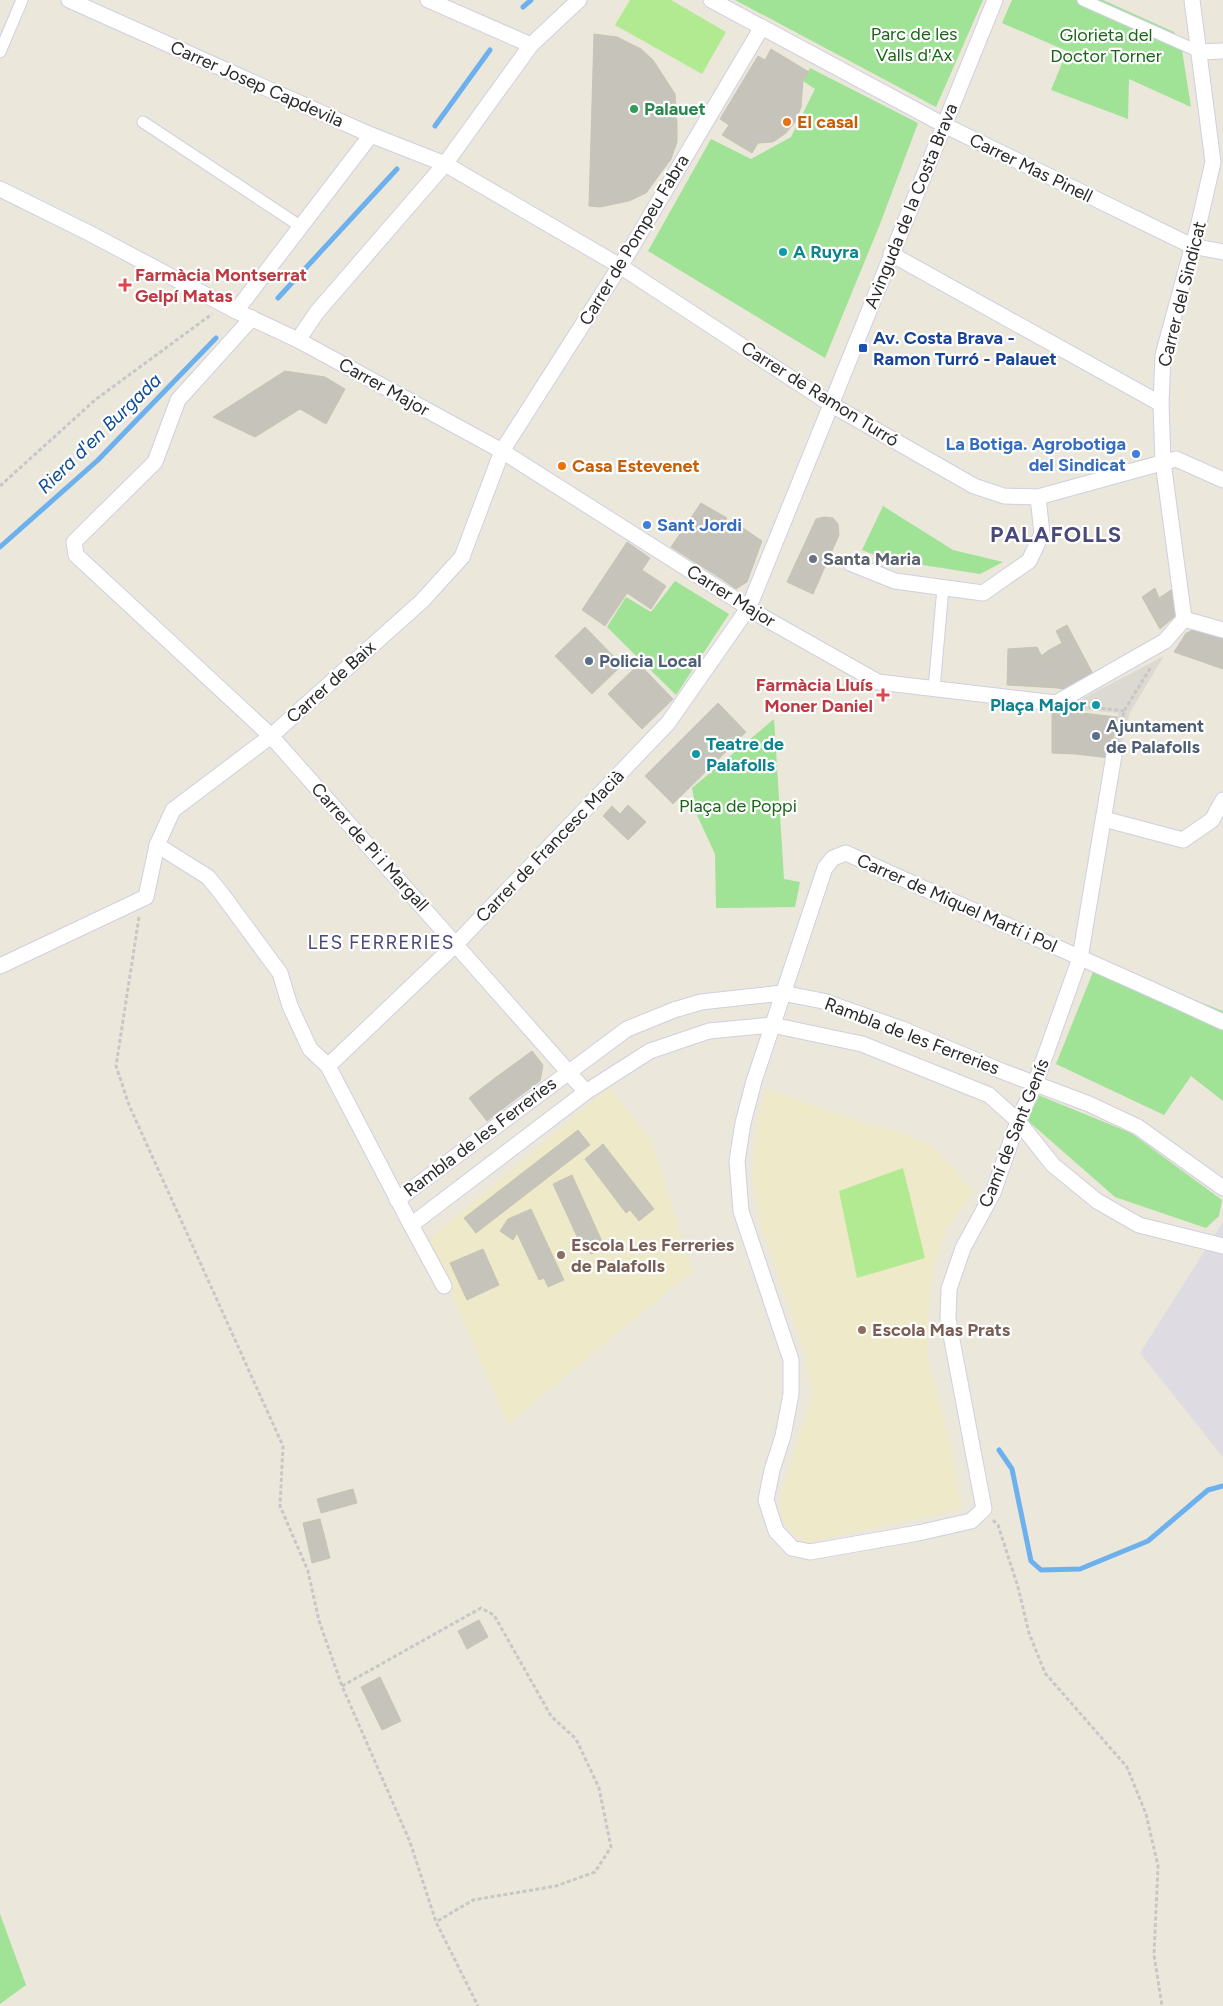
<svg xmlns="http://www.w3.org/2000/svg" width="1223" height="2006" viewBox="0 0 1223 2006" font-family="Figtree,sans-serif">
<style>
.industrial{fill:#dfdbe3}
.education{fill:#ede9c9}
.green{fill:#a0e296}
.pitch{fill:#b2ea91}
.plaza{fill:#dbd9d1}
.lines{fill:none;stroke-linecap:round;stroke-linejoin:round}
.stream{stroke:#6cb1ee;stroke-width:5}
.building{fill:#c6c4ba;stroke:#c6c4b4}
.pedestrian-casing{stroke:#d0cfe2;stroke-width:13}
.minor-casing{stroke:#d0cfe2;stroke-width:17}
.path{stroke:#c7c7c7;stroke-width:3;stroke-dasharray:4 2.5;stroke-linecap:butt}
.pedestrian{stroke:#fff;stroke-width:11}
.minor{stroke:#fff;stroke-width:15}
.leisure-dot{fill:#2e9e5b;stroke:#fff;stroke-width:2}
.food-dot{fill:#e8710a;stroke:#fff;stroke-width:2}
.culture-dot{fill:#0f9aa8;stroke:#fff;stroke-width:2}
.health-dot{fill:#e0444e;stroke:#fff;stroke-width:2}
.transit-dot{fill:#1a4fb4;stroke:#fff;stroke-width:2}
.shop-dot{fill:#3f7fe0;stroke:#fff;stroke-width:2}
.worship-dot{fill:#6b7280;stroke:#fff;stroke-width:2}
.service-dot{fill:#5c6f8a;stroke:#fff;stroke-width:2}
.education-dot{fill:#8d6e63;stroke:#fff;stroke-width:2}
.labels{text-anchor:middle;stroke-width:4.5;stroke-linejoin:round;paint-order:stroke}
.park-label{font-size:18px;fill:#1a6519;stroke:#fff}
.street-label{font-size:18px;fill:#292929;stroke:#fff}
.leisure-label{font-size:18px;font-weight:bold;fill:#27864d;stroke:#fff;text-anchor:start}
.food-label{font-size:18px;font-weight:bold;fill:#c56008;stroke:#fff;text-anchor:start}
.culture-label{font-size:18px;font-weight:bold;fill:#0d838f;stroke:#fff;text-anchor:start}
.health-label{font-size:18px;font-weight:bold;fill:#be3a42;stroke:#fff;text-anchor:start}
.transit-label{font-size:18px;font-weight:bold;fill:#164399;stroke:#fff;text-anchor:start}
.shop-label{font-size:18px;font-weight:bold;fill:#366cbe;stroke:#fff;text-anchor:end}
.worship-label{font-size:18px;font-weight:bold;fill:#5b616d;stroke:#fff;text-anchor:start}
.service-label{font-size:18px;font-weight:bold;fill:#4e5e75;stroke:#fff;text-anchor:start}
.education-label{font-size:18px;font-weight:bold;fill:#785e54;stroke:#fff;text-anchor:start}
.water-label{font-size:19px;font-style:italic;fill:#0d4c98;stroke:#fff}
.neighbourhood-label{font-size:19px;letter-spacing:1px;fill:#4a4979;stroke:#fff}
.district-label{font-size:22px;font-weight:bold;letter-spacing:1px;fill:#4a4979;stroke:#fff}
</style>
<rect width="100%" height="100%" fill="#ebe7da"/>
<polygon class="industrial" points="1223,1222 1223,1456 1222,1456 1140,1353"/>
<g class="education">
<polygon points="609,1087 650,1138 693,1271 508,1424 428,1240"/>
<polygon points="765,1088 855,1120 904,1133 933,1147 974,1191 946,1230 934,1267 928,1309 928,1360 949,1437 962,1509 805,1543 789,1530 781,1515 781,1494 813,1392 803,1349 760,1222 752,1182 755,1134"/>
</g>
<g class="green">
<polygon points="735,0 983,0 936,107"/>
<polygon points="1012,0 1103,0 1174,32 1181,44 1191,107 1129,79 1128,119 1051,90 1067,51 1002,23"/>
<polygon points="810,68 918,123 880,224 825,358 648,251 711,139 751,159 791,137 815,89 803,81"/>
<polygon points="883,506 953,550 1003,562 980,574 885,559 862,550"/>
<polygon points="675,581 729,614 676,695 607,627 626,597 651,612"/>
<polygon points="774,719 784,879 800,882 795,907 716,908 715,854 697,815 692,788"/>
<polygon points="1097,962 1223,1011 1223,1101 1191,1076 1164,1115 1056,1064"/>
<polygon points="1038,1095 1131,1133 1222,1200 1219,1216 1206,1228 1115,1197 1026,1119"/>
<polygon points="0,1914 26,1985 0,2004"/>
</g>
<g class="pitch">
<polygon points="630,0 671,0 726,32 702,74 615,25"/>
<polygon points="903,1168 925,1258 857,1278 839,1191"/>
</g>
<polygon class="plaza" points="1164,656 1130,712 1119,756 1110,754 1118,713 1055,707 1065,701 1076,702"/>
<g class="lines">
<g class="stream">
<polyline points="523,7 531,0"/>
<polyline points="435,126 490,50"/>
<polyline points="278,298 397,169"/>
<polyline points="0,547 98,460 216,338"/>
<polyline points="999,1450 1012,1469 1031,1561 1041,1570 1080,1569 1148,1541 1208,1490 1223,1486"/>
</g>
</g>
<g class="building">
<polygon points="594,34 617,37 641,49 653,60 675,94 677,124 677,142 671,159 646,193 629,201 600,207 589,206"/>
<polygon points="771,49 809,72 803,81 801,107 795,122 786,133 773,142 758,143 752,153 722,135 729,125 720,119 758,56 765,60"/>
<polygon points="285,371 325,377 345,389 326,424 300,409 255,437 213,417"/>
<polygon points="701,503 727,518 701,566 671,547"/>
<polygon points="824,517 833,518 838,524 839,535 813,594 787,582 816,519"/>
<polygon points="723,525 741,534 722,579 701,566"/>
<polygon points="743,528 762,541 747,582 736,589 722,579"/>
<polygon points="627,542 650,558 642,570 666,586 651,609 627,593 605,626 582,610"/>
<polygon points="1155,588 1159,598 1174,588 1177,604 1174,617 1160,629 1142,597"/>
<polygon points="1067,625 1093,674 1067,690 1049,650 1062,643 1056,631"/>
<polygon points="585,627 622,665 592,694 555,656"/>
<polygon points="1193,630 1223,636 1223,653 1183,638 1186,633"/>
<polygon points="1183,638 1223,653 1223,669 1174,652"/>
<polygon points="1037,647 1058,688 1007,685 1008,649"/>
<polygon points="1049,650 1067,690 1058,688 1041,656"/>
<polygon points="639,664 673,699 642,729 608,694"/>
<polygon points="718,703 746,732 673,804 645,776"/>
<polygon points="1052,708 1082,713 1076,754 1052,753"/>
<polygon points="1082,713 1117,717 1109,758 1076,754"/>
<polygon points="628,805 646,822 628,840 603,816 612,806 620,814"/>
<polygon points="532,1051 543,1065 540,1081 513,1101 495,1078"/>
<polygon points="495,1078 513,1101 487,1121 469,1098"/>
<polygon points="578,1130 590,1145 476,1233 464,1218"/>
<polygon points="603,1144 654,1209 639,1221 630,1210 626,1213 585,1159"/>
<polygon points="572,1175 605,1248 591,1254 585,1241 580,1243 553,1184"/>
<polygon points="531,1209 564,1280 548,1287 544,1278 539,1280 517,1233 513,1240 500,1231 508,1219"/>
<polygon points="483,1249 499,1285 467,1300 450,1263"/>
<polygon points="353,1489 357,1503 321,1513 317,1499"/>
<polygon points="320,1519 330,1558 312,1563 303,1523"/>
<polygon points="479,1620 488,1637 467,1649 458,1631"/>
<polygon points="380,1677 401,1721 382,1730 361,1687"/>
</g>
<g class="lines">
<g class="pedestrian-casing">
<g id="pedestrian">
<polyline points="1083,0 1200,52"/>
<polyline points="0,52 22,0"/>
<polyline points="143,122 300,226"/>
<polyline points="934,689 943,588"/>
</g>
</g>
<g class="minor-casing">
<g id="minor">
<polyline points="69,0 371,135 445,164 620,266 832,405 974,486 1004,496 1038,497 1176,459 1223,480"/>
<polyline points="428,0 531,45"/>
<polyline points="711,0 944,125 1192,246 1223,252"/>
<polyline points="1200,52 1223,51"/>
<polyline points="0,189 89,233 236,311 298,340 502,451 768,620 878,682 1056,703 1165,641 1184,619"/>
<polyline points="891,254 1161,404"/>
<polyline points="236,311 371,135"/>
<polyline points="252,318 178,400 155,462 74,542 76,555 271,736 586,1092"/>
<polyline points="298,340 317,312 445,164 531,45 579,0"/>
<polyline points="850,563 895,581 983,593 1029,561 1042,534 1038,497"/>
<polyline points="1184,619 1163,462 1161,404 1163,355 1199,223 1213,162 1192,0"/>
<polyline points="1184,619 1223,630"/>
<path d="M1114 755 1080 958 1035 1084 1018 1121 993 1193 963 1248 949 1289 948 1319 984 1509 971 1521 918 1533 810 1552 792 1548 776 1531 766 1500 772 1470 783 1436 791 1394V1360L741 1211 737 1161 743 1123 754 1081 825 868 833 858 846 853C971 911 1098 964 1223 1022"/>
<polyline points="1104,819 1183,840 1212,820 1223,800"/>
<polyline points="157,845 208,877 221,893 280,973 290,1006 310,1049 328,1066 411,1225 586,1092 650,1051 709,1031 772,1025 862,1044 989,1095 1018,1121 1053,1165 1097,1201 1139,1225 1223,1246"/>
<polyline points="0,966 146,897 157,845 173,810 271,736 422,601 462,557 502,451 627,255 762,27"/>
<polyline points="328,1066 456,944 668,723 749,607 995,0"/>
<polyline points="397,1200 627,1029 674,1010 701,1002 782,993 823,1001 902,1029 999,1070 1089,1104 1138,1127 1223,1188"/>
<polyline points="411,1225 444,1286"/>
</g>
</g>
<g class="path">
<polyline points="0,486 95,400 212,314"/>
<polyline points="1082,706 1124,711"/>
<polyline points="1117,742 1124,711 1151,667"/>
<polyline points="139,917 116,1066 129,1105 283,1446 280,1506 308,1571 319,1621 342,1686 410,1842 436,1922 478,2006"/>
<polyline points="993,1520 998,1525 1018,1587 1029,1633 1045,1673 1127,1767 1146,1814 1158,1866 1154,1955 1162,2006"/>
<polyline points="342,1686 481,1608 494,1615 551,1716 576,1739 599,1788 611,1847 595,1872 556,1886 473,1900 436,1922"/>
</g>
<use href="#pedestrian" class="pedestrian"/>
<use href="#minor" class="minor"/>
</g>
<circle class="leisure-dot" cx="634" cy="109" r="5"/>
<g class="food-dot">
<circle cx="787" cy="122" r="5"/>
<circle cx="562" cy="466" r="5"/>
</g>
<g class="culture-dot">
<circle cx="783" cy="252" r="5"/>
<circle cx="1096" cy="705" r="5"/>
<circle cx="696" cy="754" r="5"/>
</g>
<g class="health-dot">
<path d="M122.5 277.5h5v5h5v5h-5v5h-5v-5h-5v-5h5z"/>
<path d="M880.5 687.5h5v5h5v5h-5v5h-5v-5h-5v-5h5z"/>
</g>
<rect class="transit-dot" x="858" y="343" width="10" height="10" rx="2.5"/>
<g class="shop-dot">
<circle cx="1136" cy="454" r="5"/>
<circle cx="647" cy="525" r="5"/>
</g>
<circle class="worship-dot" cx="813" cy="559" r="5"/>
<g class="service-dot">
<circle cx="589" cy="661" r="5"/>
<circle cx="1096" cy="736" r="5"/>
</g>
<g class="education-dot">
<circle cx="561" cy="1255" r="5"/>
<circle cx="862" cy="1330" r="5"/>
</g>
<g class="labels">
<g class="park-label">
<text x="914" y="40">Parc de les<tspan x="914" dy="21">Valls d'Ax</tspan></text>
<text x="1106" y="41">Glorieta del<tspan x="1106" dy="21">Doctor Torner</tspan></text>
<text x="738" y="812">Plaça de Poppi</text>
</g>
<g class="street-label">
<text transform="translate(257 84) rotate(24)" y="6">Carrer Josep Capdevila</text>
<text transform="translate(1031 168) rotate(26)" y="6">Carrer Mas Pinell</text>
<text transform="translate(911 206) rotate(-68)" y="6">Avinguda de la Costa Brava</text>
<text transform="translate(634 240) rotate(-59)" y="6">Carrer de Pompeu Fabra</text>
<text transform="translate(1182 294) rotate(-76)" y="6">Carrer del Sindicat</text>
<text transform="translate(384 387) rotate(29)" y="6">Carrer Major</text>
<text transform="translate(820 394) rotate(32)" y="6">Carrer de Ramon Turró</text>
<text transform="translate(731 596) rotate(32)" y="6">Carrer Major</text>
<text transform="translate(331 682) rotate(-42)" y="6">Carrer de Baix</text>
<text transform="translate(550 846) rotate(-46)" y="6">Carrer de Francesc Macià</text>
<text transform="translate(370 847) rotate(48)" y="6">Carrer de Pi i Margall</text>
<text transform="translate(957 903) rotate(24)" y="6">Carrer de Miquel Martí i Pol</text>
<text transform="translate(912 1036) rotate(21)" y="6">Rambla de les Ferreries</text>
<text transform="translate(1014 1133) rotate(-68)" y="6">Camí de Sant Genís</text>
<text transform="translate(480 1137) rotate(-37)" y="6">Rambla de les Ferreries</text>
</g>
<g class="leisure-label">
<text x="644" y="115">Palauet</text>
</g>
<g class="food-label">
<text x="797" y="128">El casal</text>
<text x="572" y="472">Casa Estevenet</text>
</g>
<g class="culture-label">
<text x="793" y="258">A Ruyra</text>
<text x="1086" y="711" text-anchor="end">Plaça Major</text>
<text x="706" y="750">Teatre de<tspan x="706" dy="21">Palafolls</tspan></text>
</g>
<g class="health-label">
<text x="135" y="281">Farmàcia Montserrat<tspan x="135" dy="21">Gelpí Matas</tspan></text>
<text x="873" y="691" text-anchor="end">Farmàcia Lluís<tspan x="873" dy="21">Moner Daniel</tspan></text>
</g>
<g class="transit-label">
<text x="873" y="344">Av. Costa Brava -<tspan x="873" dy="21">Ramon Turró - Palauet</tspan></text>
</g>
<g class="shop-label">
<text x="1126" y="450">La Botiga. Agrobotiga<tspan x="1126" dy="21">del Sindicat</tspan></text>
<text x="657" y="531" text-anchor="start">Sant Jordi</text>
</g>
<g class="worship-label">
<text x="823" y="565">Santa Maria</text>
</g>
<g class="service-label">
<text x="599" y="667">Policia Local</text>
<text x="1106" y="732">Ajuntament<tspan x="1106" dy="21">de Palafolls</tspan></text>
</g>
<g class="education-label">
<text x="571" y="1251">Escola Les Ferreries<tspan x="571" dy="21">de Palafolls</tspan></text>
<text x="872" y="1336">Escola Mas Prats</text>
</g>
<g class="water-label">
<text transform="translate(99 433) rotate(-44)" y="7">Riera d'en Burgada</text>
</g>
<g class="neighbourhood-label">
<text x="381" y="949">LES FERRERIES</text>
</g>
<g class="district-label">
<text x="1056" y="542">PALAFOLLS</text>
</g>
</g>
</svg>
